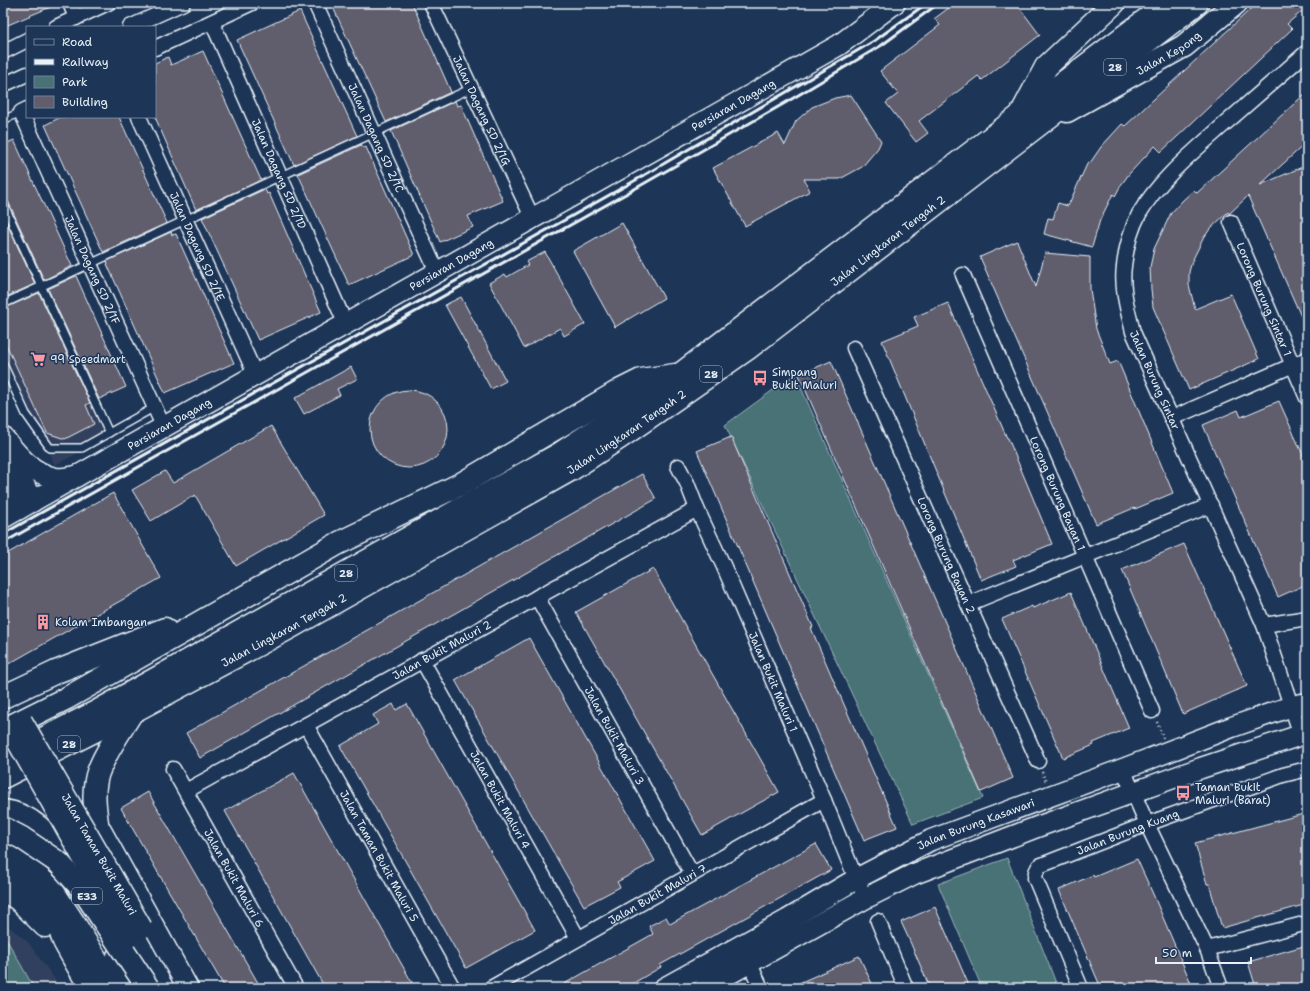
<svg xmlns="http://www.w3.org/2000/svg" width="1310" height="991" viewBox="0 0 1310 991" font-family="'Shantell Sans',sans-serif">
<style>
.built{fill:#31415e}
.green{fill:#497276;stroke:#98b2b7}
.building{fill:#615d6d;stroke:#e8f1f8}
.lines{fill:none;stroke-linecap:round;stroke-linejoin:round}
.lane-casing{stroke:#e8f1f8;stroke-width:10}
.street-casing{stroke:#e8f1f8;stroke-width:17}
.secondary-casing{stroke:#e8f1f8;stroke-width:23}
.primary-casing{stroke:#e8f1f8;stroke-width:25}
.highway-casing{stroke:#e8f1f8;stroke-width:25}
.path{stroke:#e8f1f8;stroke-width:2.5;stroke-dasharray:1 3;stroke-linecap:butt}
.lane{stroke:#1d3557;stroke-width:7}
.street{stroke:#1d3557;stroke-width:14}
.secondary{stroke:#1d3557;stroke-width:20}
.primary{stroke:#1d3557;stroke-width:22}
.highway{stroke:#1d3557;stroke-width:22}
.rail{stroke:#e8f1f8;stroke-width:3}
.secondary-bridge-casing{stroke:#e8f1f8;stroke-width:23;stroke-linecap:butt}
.highway-bridge-casing{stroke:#e8f1f8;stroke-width:25;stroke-linecap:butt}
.secondary-bridge{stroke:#1d3557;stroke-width:20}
.highway-bridge{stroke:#1d3557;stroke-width:22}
.labels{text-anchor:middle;stroke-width:3;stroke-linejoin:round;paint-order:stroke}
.shield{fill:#1d3557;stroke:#abb9c8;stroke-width:1}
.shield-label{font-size:10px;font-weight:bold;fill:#e8f1f8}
.street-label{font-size:11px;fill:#e8f1f8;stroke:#1d3557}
.poi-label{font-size:11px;fill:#e8f1f8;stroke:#1d3557;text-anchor:start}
</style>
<rect width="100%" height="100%" fill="#1d3557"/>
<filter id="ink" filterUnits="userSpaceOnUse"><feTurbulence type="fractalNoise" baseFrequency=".025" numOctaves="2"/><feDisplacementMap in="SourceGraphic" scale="8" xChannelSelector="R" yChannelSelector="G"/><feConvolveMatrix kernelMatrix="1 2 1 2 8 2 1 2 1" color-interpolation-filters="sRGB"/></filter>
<g filter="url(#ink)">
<g class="built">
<polygon points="3,216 107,438 55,465 3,353"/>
<polygon points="3,922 28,942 61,988 3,988"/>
</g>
<g class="green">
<polygon points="795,374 983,798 913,824 725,425"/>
<polygon points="1007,858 1058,988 982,988 938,884"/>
<polygon points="3,933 34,988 3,988"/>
</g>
<g class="building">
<polygon points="3,3 60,3 3,27"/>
<polygon points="331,3 412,3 451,92 386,122"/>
<polygon points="955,3 1016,3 1040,35 982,80 978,76 919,121 928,133 916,142 886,103 898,94 880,71 940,25 934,19"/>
<polygon points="1257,3 1307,3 1307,7 1287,24 1292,29 1161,152 1155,146 1129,174 1121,185 1115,196 1113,194 1100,220 1092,247 1044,234 1048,218 1053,219 1058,203 1068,206 1088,162 1090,163 1101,147 1122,124 1125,126"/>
<polygon points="300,11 357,136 294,165 237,40"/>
<polygon points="203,51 261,180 196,210 155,117 155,63 168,57 171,65"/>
<polygon points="1307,92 1307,142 1260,185 1307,165 1307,330 1248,196 1229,214 1228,212 1210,229 1203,239 1192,261 1189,272 1189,285 1195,309 1231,294 1259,359 1189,390 1153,307 1151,289 1150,267 1154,249 1171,213 1183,200 1194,190 1197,193"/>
<polygon points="851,95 881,141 878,148 862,167 840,179 804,179 810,191 745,226 713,168 778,133 785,145 796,121 812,107 835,98"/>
<polygon points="455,101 457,106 461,105 503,201 468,216 473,227 440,242 391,131"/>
<polygon points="61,117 119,117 167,223 103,252 45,125"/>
<polygon points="14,140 72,266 44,280 8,201 3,198 3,145"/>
<polygon points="361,145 363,148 366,147 414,255 349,285 298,174"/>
<polygon points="265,189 267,194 269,193 321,312 258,340 202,218"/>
<polygon points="3,215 35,284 3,298"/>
<polygon points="622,223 664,298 615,327 573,251"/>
<polygon points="171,232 172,235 176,234 234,363 165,393 107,264 108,264 107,261"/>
<polygon points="1017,241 1036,287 1045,253 1090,257 1090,289 1096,329 1110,364 1118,361 1173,493 1135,509 1134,508 1096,524 980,257"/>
<polygon points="545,252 585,324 564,336 560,328 524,348 489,283 505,274 507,277 528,265 526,262"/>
<polygon points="76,276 126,387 99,399 48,289"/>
<polygon points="39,293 90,403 86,405 94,424 65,439 47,433 3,338 3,309"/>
<polygon points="461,297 506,381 491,389 445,305"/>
<polygon points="948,303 1007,438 1008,438 1052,544 1013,560 1016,566 981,580 882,341 918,326 914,317"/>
<polygon points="831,361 1013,778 981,792 799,375"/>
<polygon points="351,367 357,379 337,389 340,395 304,414 295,398"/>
<circle cx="409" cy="429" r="39"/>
<polygon points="1279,401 1307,464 1307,584 1278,597 1203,425 1238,410 1241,417"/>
<polygon points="271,426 324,515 236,566 195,495 151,521 132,490 165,471 173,483"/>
<polygon points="731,437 813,627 811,628 820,649 897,827 864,840 697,451"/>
<polygon points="642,474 656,499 200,758 186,733"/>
<polygon points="113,493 161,578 3,667 3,556"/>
<polygon points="1184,544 1247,686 1183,714 1122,570"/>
<polygon points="653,569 779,792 702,835 576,612"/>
<polygon points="1071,592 1129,728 1093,743 1094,745 1063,758 1002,619 1032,606 1033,608"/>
<polygon points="529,638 655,861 617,882 620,887 584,906 455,680"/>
<polygon points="393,704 396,710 407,704 535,930 466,968 340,746 378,724 373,715"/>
<polygon points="294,773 388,940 415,988 325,988 225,811"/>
<polygon points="148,792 231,936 261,988 225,988 127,819 121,808"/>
<polygon points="1307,813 1307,904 1222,928 1209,884 1207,884 1195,843"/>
<polygon points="816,844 831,870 660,965 661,967 625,988 557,988 653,934 649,926 666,917 670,924"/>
<polygon points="1137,859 1153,894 1193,988 1101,988 1059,890 1093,875 1094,877"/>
<polygon points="935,907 954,951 970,988 930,988 908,937 901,922"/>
<polygon points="1307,945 1307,988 1256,988 1248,962"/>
<polygon points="859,956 874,988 788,988 826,971"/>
</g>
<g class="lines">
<g class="lane-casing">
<g id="lane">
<polyline points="3,120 21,112"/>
<polyline points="3,203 109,433"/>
<polyline points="3,304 472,88"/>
<polyline points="3,364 26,414 50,448 82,448 155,407"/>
</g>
</g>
<g class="street-casing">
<g id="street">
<polyline points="70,3 76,18"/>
<path id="s1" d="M315 3 437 272"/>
<path id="s2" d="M431 3 533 219"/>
<path id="s3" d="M212 22 346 325"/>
<polyline points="56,27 108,3"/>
<polyline points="130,27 183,3"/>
<polyline points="155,48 252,3"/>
<polyline points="3,52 27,40"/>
<polyline points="3,85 27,74"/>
<path id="s4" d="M27 109 21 112 164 428"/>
<path id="s5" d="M139 117 256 376"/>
<path id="s6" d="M1231 222 1307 398"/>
<path id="s7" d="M963 275 1152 711"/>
<path id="s8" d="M854 348 1038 761"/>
<polyline points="1172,418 1307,359"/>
<path id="s9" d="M678 466 687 483 697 509 724 567 824 800 856 879 866 898"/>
<path id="s10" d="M537 597 692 874"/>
<polyline points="968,604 1211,505"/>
<polyline points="1264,625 1307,618"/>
<path id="s11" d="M422 660 578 938"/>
<path id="s12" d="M306 725 453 988"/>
<path d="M1301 735 1264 625 1133 332C1128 311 1121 289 1124 266 1126 249 1131 229 1139 214 1159 180 1191 154 1220 128 1249 103 1278 77 1307 52"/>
<path id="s13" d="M173 769 296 988"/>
<polyline points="1123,769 1147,824 1207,949 1221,988"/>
<path id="s14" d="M186 791 697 509"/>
<polyline points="878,921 906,988"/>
<polyline points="1207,949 1307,923"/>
<polyline points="749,962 761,988"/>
<path id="s15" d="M491 988 824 800"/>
<path id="s16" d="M1081 988 1035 878 1036 872 1039 866 1147 824 1283 775 1307 769"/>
</g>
</g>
<g class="secondary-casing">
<g id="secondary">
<path d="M3 437C17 454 31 473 55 478 62 479 70 477 77 476"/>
<polyline points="10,453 32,502"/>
<polyline points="3,480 19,509"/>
<path id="s17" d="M3 518 839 45 895 3"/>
<path d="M3 810C31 813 51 834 64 858"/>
<path d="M60 850C67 827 71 820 97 823L188 988"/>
<polyline points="3,851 31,869 52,888 77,926 115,988"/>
<polyline points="117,956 134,988"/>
<path id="s18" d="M664 988 787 920 856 879 931 840 1123 769 1232 727 1292 706 1307 703"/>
<polyline points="704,988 866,898 914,874 1037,827 1201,768 1307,733"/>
</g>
</g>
<g class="primary-casing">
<g id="primary">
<path id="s19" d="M1067 111 1184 46 1236 3"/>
<polyline points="1020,116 1046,67 1114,3"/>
</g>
</g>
<g class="highway-casing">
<g id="highway">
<polyline points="3,697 56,672 165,629"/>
<polyline points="3,730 67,698 339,543 461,484 619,391 641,380 675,375"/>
<polyline points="3,759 96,712 159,677 561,453 682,373 1168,3"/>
<path id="s20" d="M3 777 132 712 289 628 572 469 625 434 747 349 1197 3"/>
<path d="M97 823C95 808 93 794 96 780 99 761 122 729 132 712"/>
<path d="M3 871C25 884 46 901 58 924 61 931 62 939 66 945 74 959 82 974 91 988"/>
<polyline points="3,890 18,899 45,926"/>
</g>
</g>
<g class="path">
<polyline points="1157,722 1163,738"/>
<polyline points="1042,772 1046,782"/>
</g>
<use href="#lane" class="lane"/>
<use href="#street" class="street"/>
<use href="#secondary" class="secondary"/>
<use href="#primary" class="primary"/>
<use href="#highway" class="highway"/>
<g class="rail">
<polyline points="3,534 629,184 874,41 927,3"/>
<polyline points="3,543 631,191 785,103 882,45 939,3"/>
</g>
<g class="secondary-bridge-casing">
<g id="secondary-bridge">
<path id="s21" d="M22 721 142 928"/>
<polyline points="9,727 128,938"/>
</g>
</g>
<g class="highway-bridge-casing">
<polyline id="highway-bridge" points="3,828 22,838 59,863 83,890 148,988"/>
</g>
<use href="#secondary-bridge" class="secondary-bridge"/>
<use href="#highway-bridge" class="highway-bridge"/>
</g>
</g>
<defs>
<g id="supermarket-bare" transform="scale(1.2)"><path d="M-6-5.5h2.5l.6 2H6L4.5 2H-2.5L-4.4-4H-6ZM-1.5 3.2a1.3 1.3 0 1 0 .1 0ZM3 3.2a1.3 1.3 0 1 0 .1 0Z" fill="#ff9aa2" stroke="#1d3557" stroke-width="2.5" paint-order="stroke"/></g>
<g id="bus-bare" transform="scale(1.2)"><path d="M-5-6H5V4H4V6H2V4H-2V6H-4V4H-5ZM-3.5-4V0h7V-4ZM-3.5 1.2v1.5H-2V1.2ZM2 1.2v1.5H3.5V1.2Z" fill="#ff9aa2" stroke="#1d3557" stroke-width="2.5" paint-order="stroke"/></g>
<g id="building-bare" transform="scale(1.2)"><path d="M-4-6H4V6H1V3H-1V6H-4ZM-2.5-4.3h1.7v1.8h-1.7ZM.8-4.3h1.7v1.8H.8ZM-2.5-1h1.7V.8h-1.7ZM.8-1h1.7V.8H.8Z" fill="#ff9aa2" stroke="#1d3557" stroke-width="2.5" paint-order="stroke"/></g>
</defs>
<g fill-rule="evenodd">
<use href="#supermarket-bare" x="38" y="359"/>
<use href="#bus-bare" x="760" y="378"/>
<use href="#building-bare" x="43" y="622"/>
<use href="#bus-bare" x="1183" y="793"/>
</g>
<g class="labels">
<g class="shield">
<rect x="1104" y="59" width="22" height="16" rx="3"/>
<rect x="700" y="366" width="22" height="16" rx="3"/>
<rect x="335" y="565" width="22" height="16" rx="3"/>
<rect x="58" y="736" width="22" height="16" rx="3"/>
<rect x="72" y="888" width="30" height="16" rx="3"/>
</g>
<g class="shield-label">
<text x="1115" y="71">28</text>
<text x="711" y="378">28</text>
<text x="346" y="577">28</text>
<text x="69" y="748">28</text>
<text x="87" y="900">E33</text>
</g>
<g class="street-label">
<text dy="4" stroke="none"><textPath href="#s19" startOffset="117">Jalan Kepong</textPath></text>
<text dy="4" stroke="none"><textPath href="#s17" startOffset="839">Persiaran Dagang</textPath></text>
<text dy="4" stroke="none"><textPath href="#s2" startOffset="119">Jalan Dagang SD 2/1G</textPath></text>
<text dy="4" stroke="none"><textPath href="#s1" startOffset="148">Jalan Dagang SD 2/1C</textPath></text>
<text dy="4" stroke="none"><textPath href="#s3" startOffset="166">Jalan Dagang SD 2/1D</textPath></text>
<text dy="4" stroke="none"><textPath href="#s20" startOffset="1037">Jalan Lingkaran Tengah 2</textPath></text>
<text dy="4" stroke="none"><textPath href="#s5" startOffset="142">Jalan Dagang SD 2/1E</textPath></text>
<text dy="4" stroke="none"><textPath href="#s17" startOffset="515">Persiaran Dagang</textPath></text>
<text dy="4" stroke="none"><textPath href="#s4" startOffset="180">Jalan Dagang SD 2/1F</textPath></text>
<text dy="4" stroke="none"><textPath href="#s6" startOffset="84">Lorong Burung Sintar 1</textPath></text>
<text transform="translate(1155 380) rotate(66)" y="4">Jalan Burung Sintar</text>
<text dy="4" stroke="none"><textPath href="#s17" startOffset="191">Persiaran Dagang</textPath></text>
<text dy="4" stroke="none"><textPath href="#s20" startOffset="713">Jalan Lingkaran Tengah 2</textPath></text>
<text dy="4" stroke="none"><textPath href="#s7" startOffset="238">Lorong Burung Bayan 1</textPath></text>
<text dy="4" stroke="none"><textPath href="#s8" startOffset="227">Lorong Burung Bayan 2</textPath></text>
<text dy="4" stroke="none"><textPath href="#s20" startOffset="317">Jalan Lingkaran Tengah 2</textPath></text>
<text dy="4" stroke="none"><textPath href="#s14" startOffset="292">Jalan Bukit Maluri 2</textPath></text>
<text dy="4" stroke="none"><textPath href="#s9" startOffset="236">Jalan Bukit Maluri 1</textPath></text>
<text dy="4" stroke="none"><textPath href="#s10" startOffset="159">Jalan Bukit Maluri 3</textPath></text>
<text dy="4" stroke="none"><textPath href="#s11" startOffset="160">Jalan Bukit Maluri 4</textPath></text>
<text dy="4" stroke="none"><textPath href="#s18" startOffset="353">Jalan Burung Kasawari</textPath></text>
<text dy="4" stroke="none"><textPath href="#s16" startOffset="227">Jalan Burung Kuang</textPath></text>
<text dy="4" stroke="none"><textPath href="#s21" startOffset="154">Jalan Taman Bukit Maluri</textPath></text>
<text dy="4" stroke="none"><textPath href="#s12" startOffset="150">Jalan Taman Bukit Maluri 5</textPath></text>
<text dy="4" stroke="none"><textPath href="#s13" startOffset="125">Jalan Bukit Maluri 6</textPath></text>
<text dy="4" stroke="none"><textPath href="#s15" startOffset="191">Jalan Bukit Maluri 7</textPath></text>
</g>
<g class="poi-label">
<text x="50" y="363">99 Speedmart</text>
<text x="772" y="376">Simpang<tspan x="772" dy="13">Bukit Maluri</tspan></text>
<text x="55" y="626">Kolam Imbangan</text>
<text x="1195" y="791">Taman Bukit<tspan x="1195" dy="13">Maluri (Barat)</tspan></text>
</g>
</g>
<rect width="1310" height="991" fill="none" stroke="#1d3557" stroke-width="16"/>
<rect x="8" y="8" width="1294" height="975" fill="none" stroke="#e8f1f8" stroke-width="1.5" filter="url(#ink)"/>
<rect x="26" y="26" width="130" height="92" fill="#1d3557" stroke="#6e8097"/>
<rect x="34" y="39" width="20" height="6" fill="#1d3557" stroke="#6e8097"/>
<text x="62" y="46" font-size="12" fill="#e8f1f8">Road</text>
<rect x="34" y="59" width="20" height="6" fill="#e8f1f8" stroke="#6e8097"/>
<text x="62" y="66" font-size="12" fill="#e8f1f8">Railway</text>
<rect x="34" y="76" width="20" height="12" fill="#497276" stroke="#6e8097"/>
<text x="62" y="86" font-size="12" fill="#e8f1f8">Park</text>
<rect x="34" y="96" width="20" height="12" fill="#615d6d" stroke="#6e8097"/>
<text x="62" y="106" font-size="12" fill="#e8f1f8">Building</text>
<path d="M1156 957v6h95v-6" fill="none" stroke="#e8f1f8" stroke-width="2"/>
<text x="1162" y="957" font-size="12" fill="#e8f1f8" stroke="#1d3557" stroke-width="3" paint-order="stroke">50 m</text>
</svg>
